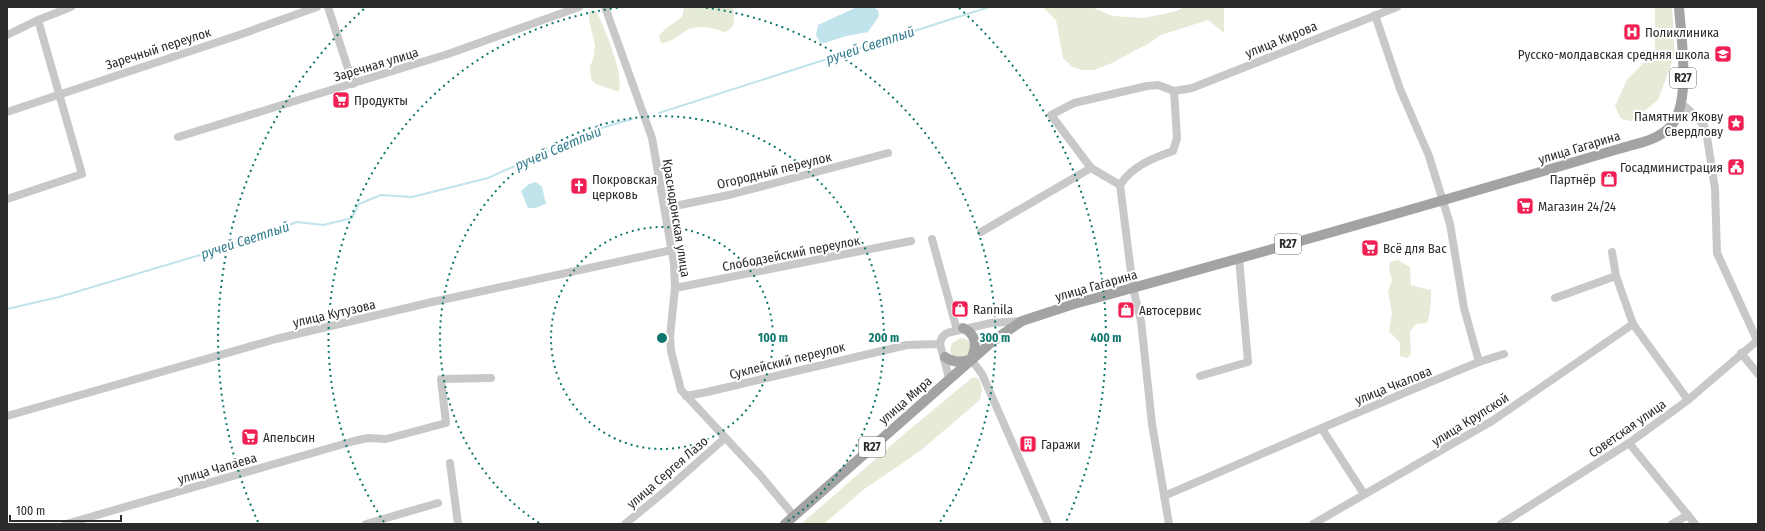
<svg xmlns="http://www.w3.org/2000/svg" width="1765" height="531" viewBox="0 0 1765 531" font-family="'Fira Sans Condensed',sans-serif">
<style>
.green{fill:#e5ebd7}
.water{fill:#c1e3ec}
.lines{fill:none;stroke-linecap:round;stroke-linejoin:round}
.stream{stroke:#c1e3ec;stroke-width:2}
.minor{stroke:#c8c8c8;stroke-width:8}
.major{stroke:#a3a3a3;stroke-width:10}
.ring{fill:none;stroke:#0f766e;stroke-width:2;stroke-dasharray:2 4}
.labels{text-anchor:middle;stroke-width:4;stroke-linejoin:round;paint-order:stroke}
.shield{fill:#fff;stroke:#6b6b6b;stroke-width:1}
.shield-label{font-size:12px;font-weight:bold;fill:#2b2b2b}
.poi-label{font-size:13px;fill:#2b2b2b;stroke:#fff;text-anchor:start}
.street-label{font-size:13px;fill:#2b2b2b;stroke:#fff}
.water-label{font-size:14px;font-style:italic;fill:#357e91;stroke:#fff}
.centre{fill:#0f766e;stroke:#fff;stroke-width:2}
.ring-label{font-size:12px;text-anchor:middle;font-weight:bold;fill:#0f766e;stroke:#fff;stroke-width:4;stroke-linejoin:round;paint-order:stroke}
</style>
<rect width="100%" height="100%" fill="#fff"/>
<g class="green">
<path d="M684 7H733C734 17 737 30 723 32 715 27 697 26 689 29 679 34 672 43 661 43L659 36 665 29 682 17Z"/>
<polygon points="1043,7 1092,7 1112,16 1144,18 1177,11 1184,7 1224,7 1224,33 1208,20 1161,35 1151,42 1112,63 1094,70 1082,70 1072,67 1063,58 1056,20"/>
<polygon points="1655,7 1672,7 1675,54 1658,100 1631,121 1621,119 1615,106 1627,80 1655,51"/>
<path d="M592 11H596C605 29 624 73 619 92L596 84 591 79 590 67 594 56 595 45 589 20V12Z"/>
<path d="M1398 260 1410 267 1411 285 1431 290C1431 302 1431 312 1427 323L1416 324 1410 331 1411 354 1407 358 1400 356V343L1389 331 1392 313 1388 291 1392 280 1389 269 1390 262Z"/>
<polygon points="961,338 968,340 972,346 966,359 952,356 950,350 952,343"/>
<polygon points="973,377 979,379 982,389 980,400 920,451 863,490 824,524 801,524 909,430"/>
</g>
<g class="water">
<polygon points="857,7 873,7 878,10 879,16 868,32 846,36 825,43 820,43 816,35 818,25"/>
<polygon points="536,182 542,187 546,204 535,208 528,208 521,191 529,184"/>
</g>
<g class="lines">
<g class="stream">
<polyline points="659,113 989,7"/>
<polyline points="7,309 59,297 220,249 297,222 323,225 352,218 359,204 381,195 412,197 488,178 598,129 632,119"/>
</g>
<g class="minor">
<polyline points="328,7 353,84"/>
<polyline points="605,7 652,138 674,264 675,288 670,337 671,351 681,390 760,475 794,516"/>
<polyline points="7,35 38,20 71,7"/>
<polyline points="1682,104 1697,117 1704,126 1707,137 1715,189 1717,253 1757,340"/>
<polyline points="7,112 239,35 317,7"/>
<polyline points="178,137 448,54 579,7"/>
<polyline points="1120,185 1091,168 1051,115 1074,103 1147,86 1158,85 1174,91 1192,88 1397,7"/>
<polyline points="7,199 82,174 38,20"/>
<polyline points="665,208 729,195 888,153"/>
<polyline points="981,232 1091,168"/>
<polyline points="932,239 957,330"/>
<polyline points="1612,252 1616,276 1633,324"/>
<polyline points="675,288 911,241"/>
<polyline points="1555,298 1616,276"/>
<polyline points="1741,353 1758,374"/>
<polyline points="971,359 982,374 1048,524"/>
<polyline points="1479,362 1504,354"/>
<polyline points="1200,376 1248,362 1239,258"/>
<path d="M949 378 940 344C941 337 945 333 951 332L991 323 1022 321"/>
<polyline points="686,396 707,392 907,345 940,344"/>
<polyline points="7,416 276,339 432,302 672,250"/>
<polyline points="1322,429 1364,494"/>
<polyline points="1629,443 1695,524"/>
<polyline points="450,463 458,524"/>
<path d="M1164 496C1269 451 1373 405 1479 362L1464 308 1450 224 1429 156 1400 89 1375 15"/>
<polyline points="66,524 354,441 368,438 386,439 446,423 441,379 491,378"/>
<polyline points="366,524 438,503"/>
<polyline points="625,524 664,492 725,438"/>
<path d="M1169 524 1152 424 1141 321 1133 288 1120 185C1132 166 1153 158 1173 151L1177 138 1174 91"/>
<polyline points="1313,524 1492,421 1633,324 1688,400"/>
<polyline points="1501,524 1629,443 1688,400 1758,340"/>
<polyline points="1672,524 1688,515"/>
</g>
<g class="major">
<path d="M945 357C954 363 962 363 971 359 977 347 977 334 963 328"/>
<path d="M785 524 994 340 1022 321 1074 304C1232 261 1390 216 1547 170 1572 163 1597 155 1622 148 1638 143 1658 140 1670 127 1692 105 1681 37 1679 7"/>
</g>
</g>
<g class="ring">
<circle cx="662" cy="338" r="111"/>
<path d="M539 523A222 222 0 1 1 785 523"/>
<path d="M384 522A333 333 0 0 1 624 7M700 7A333 333 0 0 1 940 522"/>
<path d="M258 522A444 444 0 0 1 365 8M959 8A444 444 0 0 1 1066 522"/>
</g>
<defs>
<g id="hospital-square" transform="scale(0.9)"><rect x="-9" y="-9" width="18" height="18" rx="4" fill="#f02054" stroke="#fff"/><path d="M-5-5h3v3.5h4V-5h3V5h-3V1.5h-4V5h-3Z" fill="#fff"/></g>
<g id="school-square" transform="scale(0.9)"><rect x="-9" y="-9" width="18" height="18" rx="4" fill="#f02054" stroke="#fff"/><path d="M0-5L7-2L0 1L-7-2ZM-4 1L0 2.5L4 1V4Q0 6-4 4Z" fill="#fff"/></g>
<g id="supermarket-square" transform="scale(0.9)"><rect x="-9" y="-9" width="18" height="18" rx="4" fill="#f02054" stroke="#fff"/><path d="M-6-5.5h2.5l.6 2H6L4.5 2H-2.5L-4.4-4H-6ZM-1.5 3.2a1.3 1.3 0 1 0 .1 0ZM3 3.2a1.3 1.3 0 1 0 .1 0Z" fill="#fff"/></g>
<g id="sight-square" transform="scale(0.9)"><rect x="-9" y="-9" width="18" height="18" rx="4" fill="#f02054" stroke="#fff"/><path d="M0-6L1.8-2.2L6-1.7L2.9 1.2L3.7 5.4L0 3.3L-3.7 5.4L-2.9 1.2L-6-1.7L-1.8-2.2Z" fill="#fff"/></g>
<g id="civic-square" transform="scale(0.9)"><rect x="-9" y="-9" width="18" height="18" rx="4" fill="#f02054" stroke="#fff"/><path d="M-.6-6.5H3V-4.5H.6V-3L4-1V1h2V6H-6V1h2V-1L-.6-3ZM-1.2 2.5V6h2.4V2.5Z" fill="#fff"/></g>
<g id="shop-square" transform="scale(0.9)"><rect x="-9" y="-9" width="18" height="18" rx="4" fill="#f02054" stroke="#fff"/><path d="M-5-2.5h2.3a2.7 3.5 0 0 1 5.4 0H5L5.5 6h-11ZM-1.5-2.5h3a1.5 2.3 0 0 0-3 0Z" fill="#fff"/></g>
<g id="church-square" transform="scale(0.9)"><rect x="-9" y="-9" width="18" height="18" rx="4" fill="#f02054" stroke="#fff"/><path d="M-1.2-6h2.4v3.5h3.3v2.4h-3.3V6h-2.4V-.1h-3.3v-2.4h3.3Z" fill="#fff"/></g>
<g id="building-square" transform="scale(0.9)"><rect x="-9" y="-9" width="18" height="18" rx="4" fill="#f02054" stroke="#fff"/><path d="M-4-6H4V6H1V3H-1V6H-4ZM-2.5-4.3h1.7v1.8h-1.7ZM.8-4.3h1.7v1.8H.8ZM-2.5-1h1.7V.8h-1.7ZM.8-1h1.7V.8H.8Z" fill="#fff"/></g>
</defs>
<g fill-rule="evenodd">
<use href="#hospital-square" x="1632" y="32"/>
<use href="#school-square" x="1723" y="54"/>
<use href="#supermarket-square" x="341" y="100"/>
<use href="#sight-square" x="1736" y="123"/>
<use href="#civic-square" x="1736" y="167"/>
<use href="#shop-square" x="1609" y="179"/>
<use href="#church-square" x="579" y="186"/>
<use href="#supermarket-square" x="1525" y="206"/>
<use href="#supermarket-square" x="1370" y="248"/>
<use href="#shop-square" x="960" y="309"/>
<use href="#shop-square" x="1126" y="310"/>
<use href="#supermarket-square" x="250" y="437"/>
<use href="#building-square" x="1028" y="444"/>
</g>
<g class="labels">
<g class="shield">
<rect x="1670" y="68" width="26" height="20" rx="3"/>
<rect x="1275" y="234" width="26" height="20" rx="3"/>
<rect x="859" y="437" width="26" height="20" rx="3"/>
</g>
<g class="shield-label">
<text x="1683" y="82">R27</text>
<text x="1288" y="248">R27</text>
<text x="872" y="451">R27</text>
</g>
<g class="poi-label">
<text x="1645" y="37">Поликлиника</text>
<text x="1710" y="59" text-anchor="end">Русско-молдавская средняя школа</text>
<text x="354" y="105">Продукты</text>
<text x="1723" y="121" text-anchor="end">Памятник Якову<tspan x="1723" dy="15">Свердлову</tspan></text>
<text x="1723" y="172" text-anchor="end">Госадминистрация</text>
<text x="592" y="184">Покровская<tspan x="592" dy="15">церковь</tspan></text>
<text x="1596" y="184" text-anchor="end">Партнёр</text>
<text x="1538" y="211">Магазин 24/24</text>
<text x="1383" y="253">Всё для Вас</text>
<text x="973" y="314">Rannila</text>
<text x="1139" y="315">Автосервис</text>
<text x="263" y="442">Апельсин</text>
<text x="1041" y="449">Гаражи</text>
</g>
<g class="street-label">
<text transform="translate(1281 39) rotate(-22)" y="5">улица Кирова</text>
<text transform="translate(158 48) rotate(-18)" y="5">Заречный переулок</text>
<text transform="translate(376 64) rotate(-17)" y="5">Заречная улица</text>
<text transform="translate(1579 147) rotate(-17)" y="5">улица Гагарина</text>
<text transform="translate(774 170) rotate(-14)" y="5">Огородный переулок</text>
<text transform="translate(677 218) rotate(81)" y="5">Краснодонская улица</text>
<text transform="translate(791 253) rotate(-11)" y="5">Слободзейский переулок</text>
<text transform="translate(1096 285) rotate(-16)" y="5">улица Гагарина</text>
<text transform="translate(334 313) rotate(-13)" y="5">улица Кутузова</text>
<text transform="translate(787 360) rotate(-14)" y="5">Суклейский переулок</text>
<text transform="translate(1393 385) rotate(-22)" y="5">улица Чкалова</text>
<text transform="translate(905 400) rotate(-41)" y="5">улица Мира</text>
<text transform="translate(1470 419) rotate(-32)" y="5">улица Крупской</text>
<text transform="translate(1627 428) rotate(-35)" y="5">Советская улица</text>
<text transform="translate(217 468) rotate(-16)" y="5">улица Чапаева</text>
<text transform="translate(667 472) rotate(-41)" y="5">улица Сергея Лазо</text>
</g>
<g class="water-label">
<text transform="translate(870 45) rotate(-18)" y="5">ручей Светлый</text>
<text transform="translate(558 148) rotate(-23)" y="5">ручей Светлый</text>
<text transform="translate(245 240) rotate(-18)" y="5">ручей Светлый</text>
</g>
</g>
<circle cx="662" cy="338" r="6" class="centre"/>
<g class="ring-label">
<text x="773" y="342">100 m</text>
<text x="884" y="342">200 m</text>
<text x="995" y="342">300 m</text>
<text x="1106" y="342">400 m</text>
</g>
<rect width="1765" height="531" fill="none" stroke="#2b2b2b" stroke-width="16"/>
<path d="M10 515v6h111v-6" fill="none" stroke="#2b2b2b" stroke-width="2"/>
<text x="16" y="515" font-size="12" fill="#2b2b2b" stroke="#ffffff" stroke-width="3" paint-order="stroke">100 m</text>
</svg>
